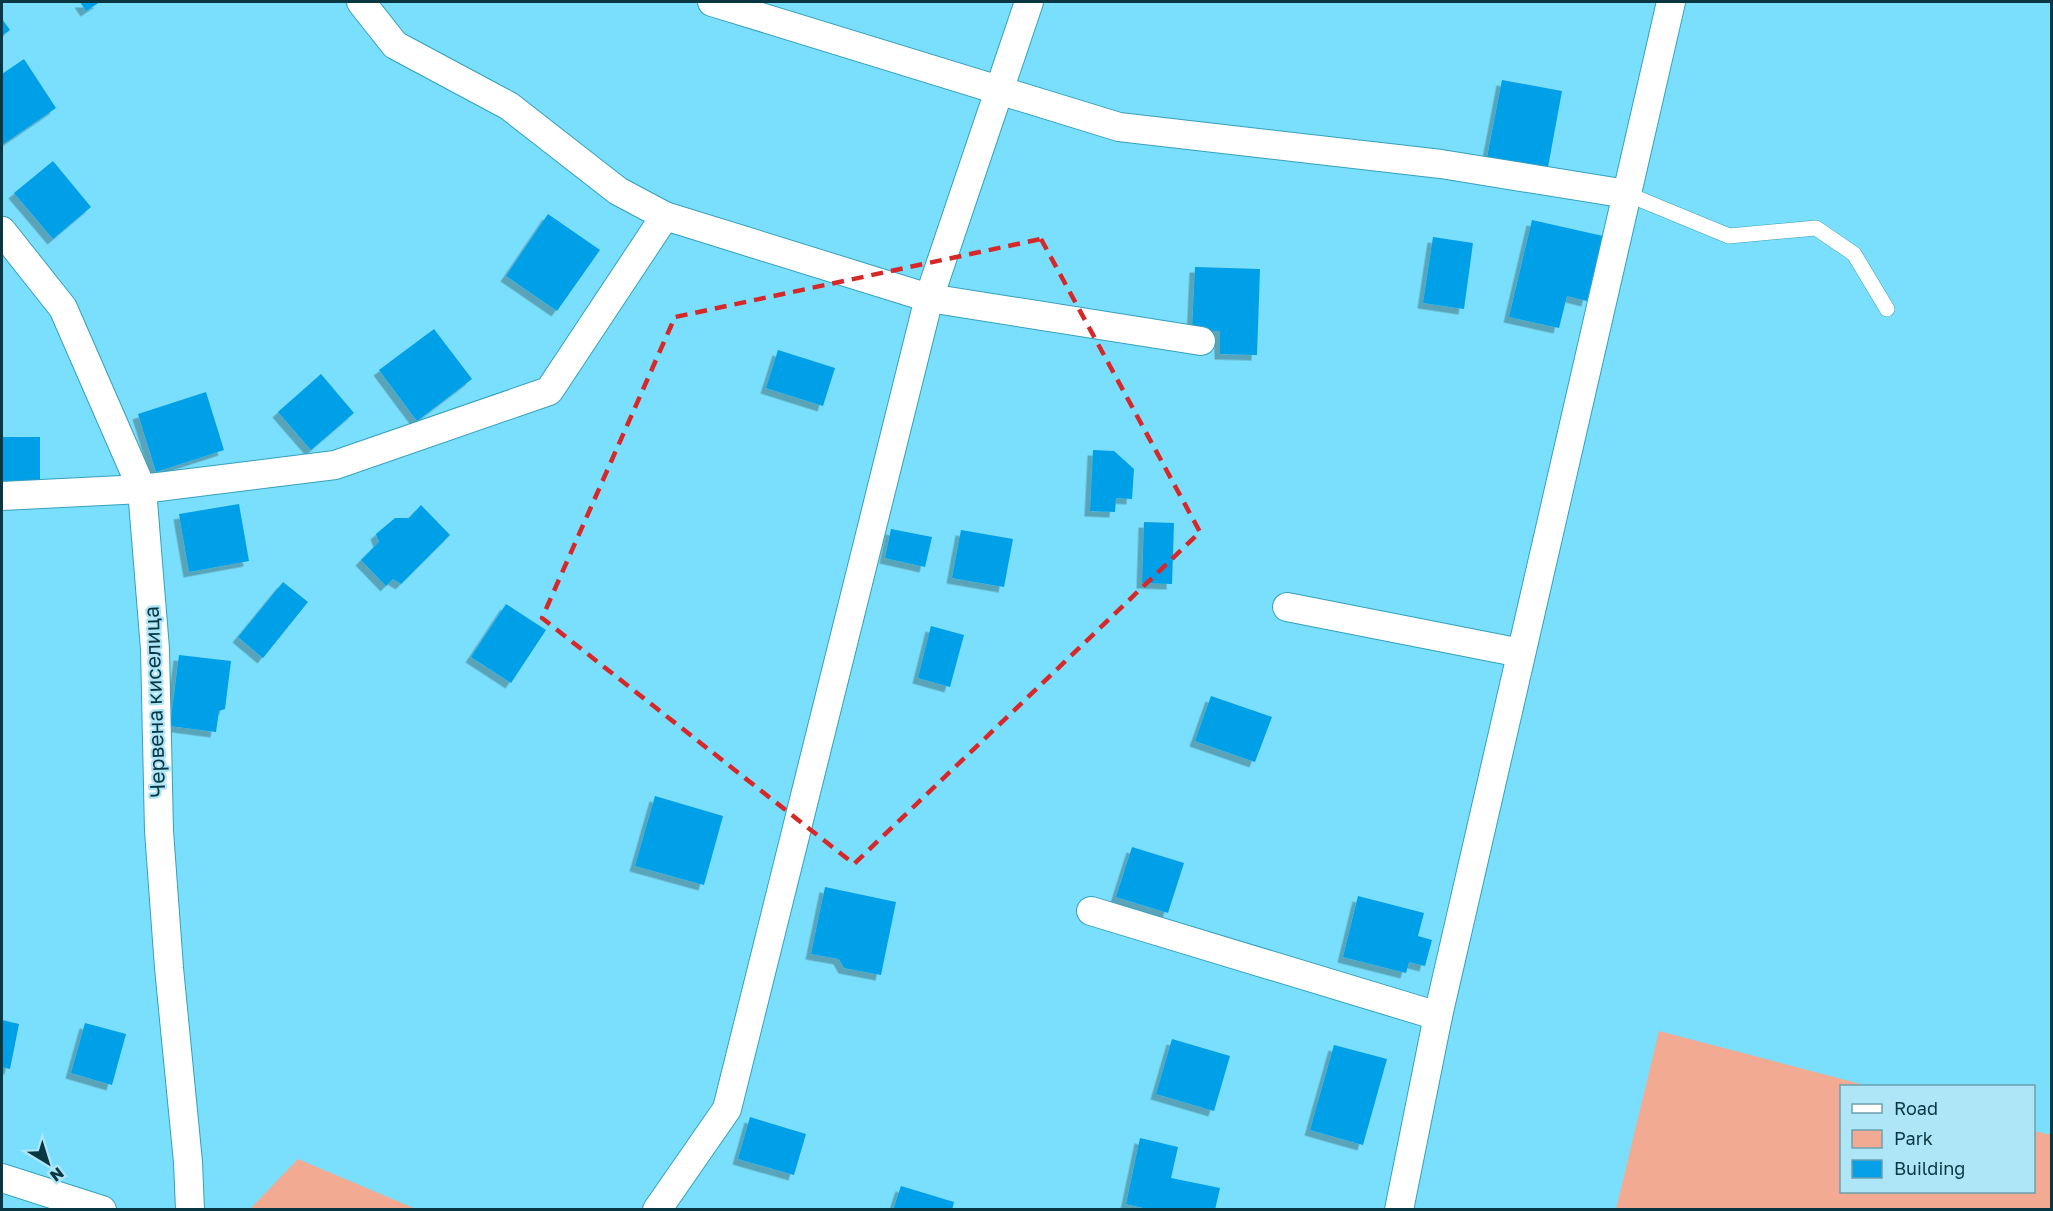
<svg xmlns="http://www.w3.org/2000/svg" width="2053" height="1211" viewBox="0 0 2053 1211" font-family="'Golos Text',sans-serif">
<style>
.green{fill:#f2aa92}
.building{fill:#06a0e8;filter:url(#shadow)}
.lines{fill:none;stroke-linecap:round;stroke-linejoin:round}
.service-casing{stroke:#35a0bc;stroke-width:16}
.minor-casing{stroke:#35a0bc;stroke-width:30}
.service{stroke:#fff;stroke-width:15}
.minor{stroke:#fff;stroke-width:28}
.marked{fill:none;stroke:#d62828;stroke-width:4.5;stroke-dasharray:12 8;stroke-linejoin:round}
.labels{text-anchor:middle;stroke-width:4.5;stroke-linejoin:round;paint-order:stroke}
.street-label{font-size:21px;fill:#083742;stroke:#aee6f7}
</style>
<defs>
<filter id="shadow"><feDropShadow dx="-5.5" dy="5.5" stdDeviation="0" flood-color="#0004"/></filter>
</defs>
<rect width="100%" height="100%" fill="#7adffc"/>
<g class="green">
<polygon points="1659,1031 1868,1086 1842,1086 1842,1192 2034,1192 2034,1131 2051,1135 2051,1209 1616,1209"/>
<polygon points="298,1159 416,1209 250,1209"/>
</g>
<g class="building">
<polygon points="80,2 100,2 86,11"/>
<polygon points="2,19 10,30 2,36"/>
<polygon points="24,59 56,108 2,145 2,74"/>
<polygon points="1502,80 1562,91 1546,178 1485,168"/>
<polygon points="53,161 91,207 53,239 14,193"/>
<polygon points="548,214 600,250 557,311 506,276"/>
<polygon points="1532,220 1603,236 1587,301 1567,296 1559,328 1509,317"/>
<polygon points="1433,237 1473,243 1464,309 1423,303"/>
<polygon points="1195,267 1260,269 1257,355 1220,354 1220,331 1192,330"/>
<polygon points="434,329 472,379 417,421 379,370"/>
<polygon points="778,350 835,368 823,406 766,388"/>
<polygon points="321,374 354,413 311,450 278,412"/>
<polygon points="206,392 224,450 156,472 138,414"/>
<polygon points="2,437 40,437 40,489 2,490"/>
<polygon points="1093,450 1114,451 1134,469 1132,499 1116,498 1115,512 1090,511"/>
<polygon points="239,504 249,561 189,572 179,514"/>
<polygon points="421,505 450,535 401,584 393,579 386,586 361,560 379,542 376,534 395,518 409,518"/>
<polygon points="1144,522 1174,523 1172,584 1142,583"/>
<polygon points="891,529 932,537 925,567 885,558"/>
<polygon points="961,530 1013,539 1004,587 952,578"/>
<polygon points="283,582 308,602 263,658 238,637"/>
<polygon points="506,604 546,630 511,683 471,657"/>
<polygon points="931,626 964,635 950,687 918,678"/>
<polygon points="179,655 231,661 225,709 219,711 216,732 170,726"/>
<polygon points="1211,696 1272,717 1255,762 1195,741"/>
<polygon points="655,796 723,816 704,885 635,866"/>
<polygon points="1132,847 1184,863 1168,913 1116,897"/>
<polygon points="825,887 896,902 881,975 844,968 839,959 811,954"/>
<polygon points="1358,896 1424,913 1418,936 1432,940 1425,966 1409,962 1406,973 1343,957"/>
<polygon points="2,1020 19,1024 10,1069 2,1067"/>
<polygon points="85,1023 126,1034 112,1085 71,1073"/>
<polygon points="1172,1039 1230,1056 1214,1111 1156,1094"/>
<polygon points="1334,1045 1387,1059 1363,1145 1310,1130"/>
<polygon points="750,1117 806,1134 794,1175 738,1159"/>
<polygon points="1140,1138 1178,1147 1171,1178 1220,1188 1215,1210 1152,1210 1126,1204"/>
<polygon points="901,1186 954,1202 952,1210 893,1210"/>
</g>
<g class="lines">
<g class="service-casing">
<polyline id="service" points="1627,194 1729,236 1816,228 1854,254 1887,309"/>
</g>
<g class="minor-casing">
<g id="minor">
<polyline points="361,2 395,45 509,106 618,191 665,216"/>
<polyline points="712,2 1119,127 1441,164 1627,194"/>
<polyline points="2,231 63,308 142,489 155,649 159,831 169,968 188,1162 190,1210"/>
<polyline points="2,496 142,489 335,465 549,391 665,216 929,298 1201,341"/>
<polyline points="1287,607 1521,653"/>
<polyline points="1091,911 1438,1016"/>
<polyline points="2,1178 102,1210"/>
<polyline points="657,1210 727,1109 929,298 1029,2"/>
<polyline points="1399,1210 1438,1016 1671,2"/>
</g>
</g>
<use href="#service" class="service"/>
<use href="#minor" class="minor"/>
</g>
<path class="marked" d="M1041 239 1200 532 854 864 542 618 675 317Z"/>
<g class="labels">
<g class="street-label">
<text transform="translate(155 702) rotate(-92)" y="7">Червена киселица</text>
</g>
</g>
<rect width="2053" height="1211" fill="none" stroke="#083742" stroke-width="6"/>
<rect x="1840" y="1085" width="195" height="108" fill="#aee6f7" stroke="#6ca0af" stroke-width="1.5"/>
<rect x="1852" y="1104" width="30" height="9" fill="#ffffff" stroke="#6ca0af" stroke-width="1.5"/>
<text x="1894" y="1115" font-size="18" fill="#083742">Road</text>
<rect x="1852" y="1130" width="30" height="18" fill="#f2aa92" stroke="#6ca0af" stroke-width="1.5"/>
<text x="1894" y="1145" font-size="18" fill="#083742">Park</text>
<rect x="1852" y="1160" width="30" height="18" fill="#06a0e8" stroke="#6ca0af" stroke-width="1.5"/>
<text x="1894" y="1175" font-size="18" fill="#083742">Building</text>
<g transform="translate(48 1163) rotate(142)" stroke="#aee6f7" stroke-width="4.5" paint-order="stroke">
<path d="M0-4.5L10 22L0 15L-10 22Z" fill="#083742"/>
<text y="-9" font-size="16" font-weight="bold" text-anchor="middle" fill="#083742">N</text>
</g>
</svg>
